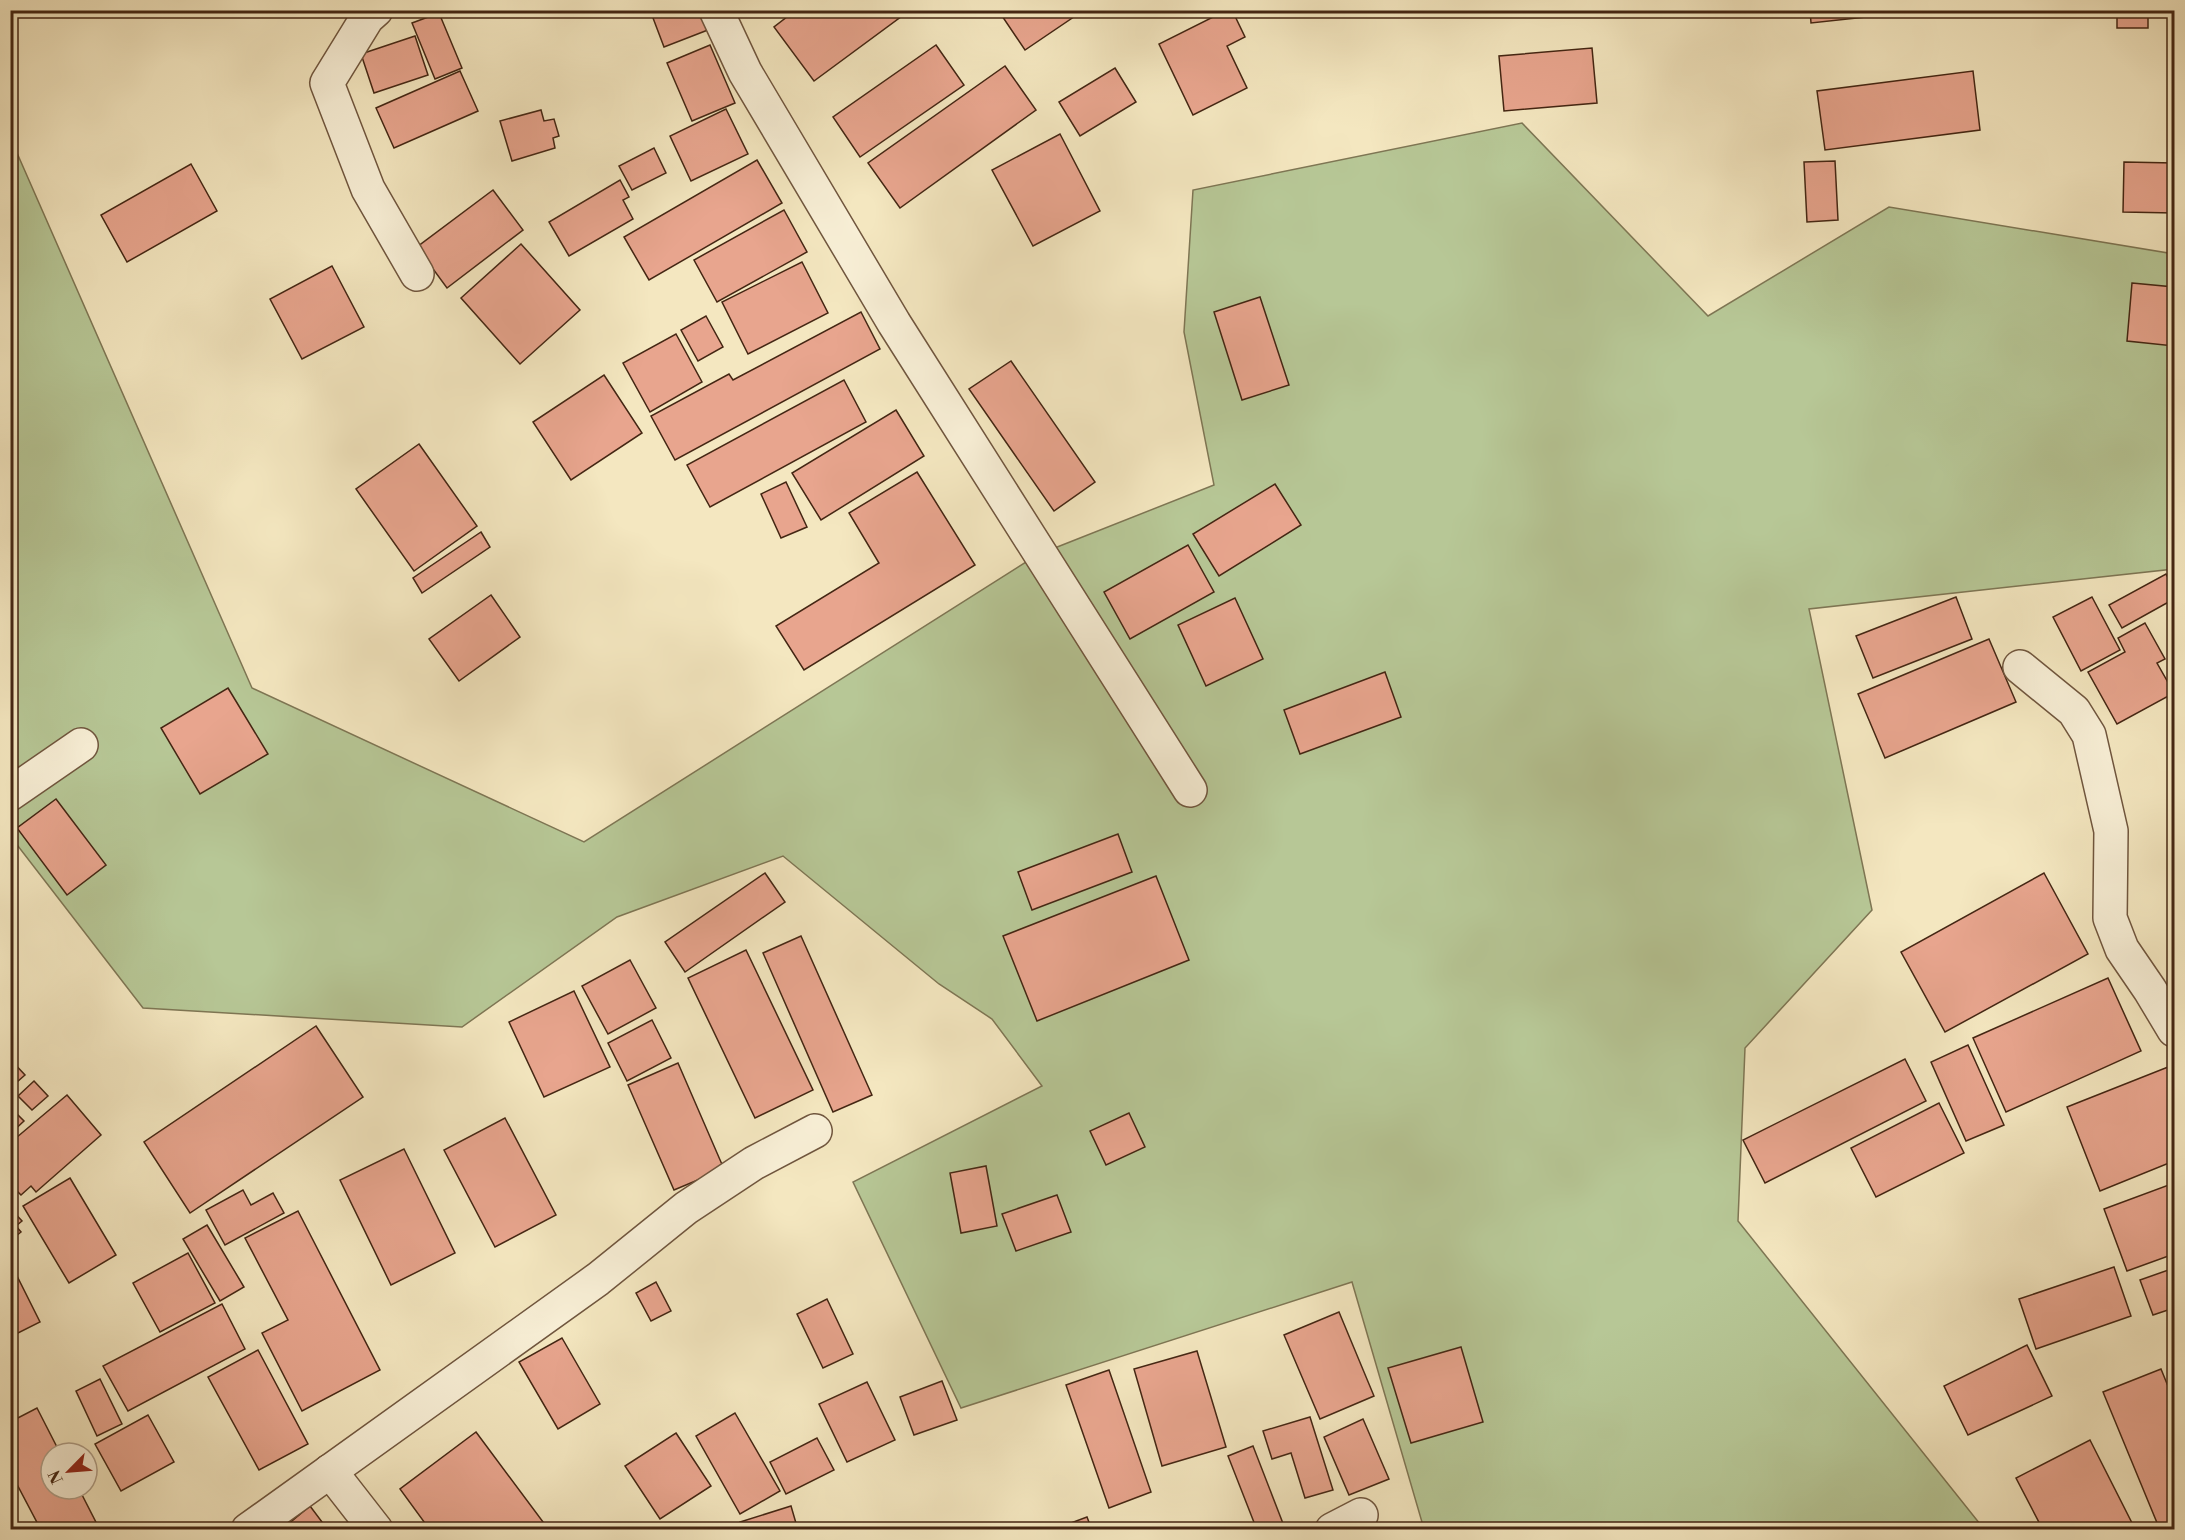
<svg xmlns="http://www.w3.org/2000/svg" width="2185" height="1540" viewBox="0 0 2185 1540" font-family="'Libre Bodoni',serif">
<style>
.green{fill:#b7c796;stroke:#7e7654;stroke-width:1.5}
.building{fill:#e8a58e;stroke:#442613;stroke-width:1.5}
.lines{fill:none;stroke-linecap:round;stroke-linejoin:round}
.minor-casing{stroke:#70563e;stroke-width:36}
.minor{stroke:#f8efd6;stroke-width:33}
</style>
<rect width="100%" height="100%" fill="#f4e7c0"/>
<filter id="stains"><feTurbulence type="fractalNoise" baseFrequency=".00333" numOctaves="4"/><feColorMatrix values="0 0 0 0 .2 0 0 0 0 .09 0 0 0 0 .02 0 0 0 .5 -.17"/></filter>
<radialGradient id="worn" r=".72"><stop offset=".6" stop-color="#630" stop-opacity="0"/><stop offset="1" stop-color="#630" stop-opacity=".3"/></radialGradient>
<polygon class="green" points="1522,123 1708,316 1889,207 2174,254 2174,569 1809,609 1872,910 1745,1048 1738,1221 1984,1529 1424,1529 1352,1282 961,1408 853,1182 1042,1086 992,1019 939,984 783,856 617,917 462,1027 143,1008 11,837 10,137 252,688 584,842 1037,555 1214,485 1184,332 1193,190"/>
<g class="building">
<polygon points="650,10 706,10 713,28 664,47"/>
<polygon points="796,10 898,10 902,16 814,81 774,27"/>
<polygon points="998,10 1084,10 1025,50"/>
<polygon points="1227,10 1232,10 1245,37 1227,46 1247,88 1193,115 1159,44"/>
<polygon points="1810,10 1912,10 1912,12 1811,23"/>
<rect x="2117" y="10" width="31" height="18"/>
<polygon points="439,13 462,68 435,79 412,23"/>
<polygon points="415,36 428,75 374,93 361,54"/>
<polygon points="710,45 735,103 692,121 667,63"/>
<polygon points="936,45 964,85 860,157 833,117"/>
<polygon points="1592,48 1597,103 1504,111 1499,56"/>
<polygon points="1005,66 1036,110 900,208 868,163"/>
<polygon points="1115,68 1136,102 1080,136 1059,102"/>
<polygon points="460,71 478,111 394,148 376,108"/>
<polygon points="1973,71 1980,130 1825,150 1817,91"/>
<polygon points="726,109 748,154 691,181 670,136"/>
<polygon points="541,110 544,121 554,119 559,136 553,138 555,148 512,161 500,121"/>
<polygon points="1060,134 1100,211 1033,246 992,170"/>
<polygon points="654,148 666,173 632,190 619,166"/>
<polygon points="757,160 782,203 649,280 624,237"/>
<polygon points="1835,161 1838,220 1807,222 1804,162"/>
<polygon points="2124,162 2174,163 2174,213 2123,212"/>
<polygon points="191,164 217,211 127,262 101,215"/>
<polygon points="620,180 629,197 623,200 633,219 569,256 549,222"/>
<polygon points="493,190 523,230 447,288 417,247"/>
<polygon points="784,210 807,252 717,302 694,260"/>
<polygon points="521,244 580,310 520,364 461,298"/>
<polygon points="802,262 828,313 748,354 722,302"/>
<polygon points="332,266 364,327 302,359 270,299"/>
<polygon points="2132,283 2174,287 2174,346 2127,341"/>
<polygon points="1260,297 1289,385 1242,400 1214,312"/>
<polygon points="861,312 880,349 675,460 651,416 729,374 733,380"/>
<polygon points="706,316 723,347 698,361 681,330"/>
<polygon points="676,334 702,382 650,412 623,363"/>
<polygon points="1011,361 1095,482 1054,511 969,389"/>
<polygon points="604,375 642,433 571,480 533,422"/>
<polygon points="844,380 866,422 710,507 687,465"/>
<polygon points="896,410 924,456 821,520 792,473"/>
<polygon points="419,444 477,526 414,571 356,489"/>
<polygon points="917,472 975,565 804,670 776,626 879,563 849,513"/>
<polygon points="786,482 807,527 781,538 761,494"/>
<polygon points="1275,484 1301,525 1219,576 1193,534"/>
<polygon points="481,532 490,547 422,593 413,578"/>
<polygon points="1188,545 1214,592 1130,639 1104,592"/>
<polygon points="2166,574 2174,590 2174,599 2122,628 2109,605"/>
<polygon points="491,595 520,637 459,681 429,639"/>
<polygon points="1956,597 1972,639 1873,678 1856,636"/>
<polygon points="2092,597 2120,650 2081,671 2053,617"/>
<polygon points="1235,598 1263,659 1206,686 1178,625"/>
<polygon points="2145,623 2165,659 2157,663 2174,693 2117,724 2088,672 2125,652 2118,638"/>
<polygon points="1989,639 2016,702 1885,758 1858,694"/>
<polygon points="1385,672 1401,717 1300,754 1284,710"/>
<polygon points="228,688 268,754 200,794 161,728"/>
<polygon points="56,799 106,865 67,895 17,828"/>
<polygon points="1118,834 1132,872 1032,910 1018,872"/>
<polygon points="765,873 785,902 685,972 665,942"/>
<polygon points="2044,873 2088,954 1945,1032 1901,952"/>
<polygon points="1156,876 1189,960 1037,1021 1003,936"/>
<polygon points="801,936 872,1095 833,1112 763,953"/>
<polygon points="746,950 813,1090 755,1118 688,978"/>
<polygon points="630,960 656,1008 608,1034 582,986"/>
<polygon points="2108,978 2141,1051 2006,1112 1973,1038"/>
<polygon points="574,991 610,1067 544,1097 509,1022"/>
<polygon points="652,1020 671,1058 627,1081 608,1043"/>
<polygon points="316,1026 363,1097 190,1213 144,1142"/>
<polygon points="1968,1045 2004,1125 1966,1141 1931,1062"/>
<polygon points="10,1059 25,1075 10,1088"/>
<polygon points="1905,1059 1926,1101 1765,1183 1743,1140"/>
<polygon points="678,1063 724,1169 674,1190 628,1085"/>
<polygon points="2168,1067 2174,1083 2174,1161 2100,1191 2067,1107"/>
<polygon points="34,1081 48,1096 32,1110 18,1096"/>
<polygon points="67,1095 101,1135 36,1192 31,1186 21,1195 18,1192 11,1198 10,1143"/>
<polygon points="1939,1103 1964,1153 1876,1197 1851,1148"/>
<polygon points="10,1107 24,1121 10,1134"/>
<polygon points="1129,1113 1145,1147 1106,1165 1090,1131"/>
<polygon points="505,1118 556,1215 495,1247 444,1150"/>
<polygon points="404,1149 455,1253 391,1285 340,1180"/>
<polygon points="986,1166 997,1226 961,1233 950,1173"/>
<polygon points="70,1178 116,1255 69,1283 23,1206"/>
<polygon points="2174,1183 2174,1254 2127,1271 2104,1209"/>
<polygon points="243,1190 251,1205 273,1193 284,1213 225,1245 206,1210"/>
<polygon points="1057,1195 1071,1232 1016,1251 1002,1214"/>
<polygon points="10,1208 22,1221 16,1226 21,1232 10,1241"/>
<polygon points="298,1211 380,1370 302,1411 262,1333 288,1320 245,1238"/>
<polygon points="207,1225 244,1287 220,1301 183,1239"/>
<polygon points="188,1253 215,1303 160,1332 133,1283"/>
<polygon points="10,1262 40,1322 10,1337"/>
<polygon points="2114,1267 2131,1316 2036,1349 2019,1299"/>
<polygon points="2174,1268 2174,1308 2153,1315 2140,1280"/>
<polygon points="656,1282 671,1311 651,1321 636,1293"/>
<polygon points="827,1299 853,1354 823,1368 797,1314"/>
<polygon points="222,1304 245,1349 128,1411 103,1366"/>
<polygon points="1339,1312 1374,1396 1320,1419 1284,1335"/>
<polygon points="562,1338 600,1404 558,1429 519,1362"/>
<polygon points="2027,1345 2052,1396 1968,1435 1944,1386"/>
<polygon points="1461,1347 1483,1422 1411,1443 1388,1368"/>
<polygon points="258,1350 308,1444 259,1470 208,1377"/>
<polygon points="1197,1351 1226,1447 1162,1466 1134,1369"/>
<polygon points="2161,1369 2174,1401 2174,1530 2160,1530 2103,1392"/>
<polygon points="1109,1370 1151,1492 1109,1508 1066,1385"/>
<polygon points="100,1379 122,1424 97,1436 76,1391"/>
<polygon points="942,1381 957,1420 914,1435 900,1397"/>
<polygon points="867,1382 895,1440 847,1462 819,1404"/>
<polygon points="37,1408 60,1453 51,1453 51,1489 79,1489 100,1530 41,1530 10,1471 10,1422"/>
<polygon points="735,1413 780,1491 740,1514 696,1436"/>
<polygon points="148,1415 174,1462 121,1491 95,1444"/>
<polygon points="1310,1417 1333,1490 1305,1498 1291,1453 1272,1459 1263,1431"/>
<polygon points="1363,1419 1389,1479 1349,1495 1324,1437"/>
<polygon points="476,1432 549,1530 430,1530 400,1489"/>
<polygon points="676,1433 711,1486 660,1519 625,1466"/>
<polygon points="817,1438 834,1470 786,1494 770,1462"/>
<polygon points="2090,1440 2132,1523 2119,1530 2043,1530 2016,1478"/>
<polygon points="1253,1446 1284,1526 1275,1530 1257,1530 1228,1456"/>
<polygon points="310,1506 328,1530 281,1530"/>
<polygon points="791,1506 798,1530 742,1530 740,1522"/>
<polygon points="10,1513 19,1530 10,1530"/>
<polygon points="1087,1517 1092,1530 1052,1530"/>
</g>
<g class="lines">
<g class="minor-casing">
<g id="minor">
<polyline points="376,10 367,18 327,83 368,189 417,274"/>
<polyline points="716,10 745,72 894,323 1190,790"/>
<polyline points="2020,667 2074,711 2089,735 2111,831 2110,918 2122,949 2150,990 2174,1030"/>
<polyline points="10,794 81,745"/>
<polyline points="330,1471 376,1530"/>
<polyline points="248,1530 598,1279 686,1208 754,1163 815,1131"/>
<polyline points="1332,1530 1361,1515"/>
</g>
</g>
<use href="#minor" class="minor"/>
</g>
<rect width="2185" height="1540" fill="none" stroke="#f4e7c0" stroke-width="36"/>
<rect x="12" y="12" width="2161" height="1516" fill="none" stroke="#442613" stroke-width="3"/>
<rect x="18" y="18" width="2149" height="1504" fill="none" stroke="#442613" stroke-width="1.5"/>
<g transform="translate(69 1471) rotate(245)"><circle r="28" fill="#f8efd6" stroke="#b09f88" stroke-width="1.5"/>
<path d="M0-4.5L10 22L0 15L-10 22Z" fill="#8f2418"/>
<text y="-9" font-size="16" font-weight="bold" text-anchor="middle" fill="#442613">N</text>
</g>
<rect width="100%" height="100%" filter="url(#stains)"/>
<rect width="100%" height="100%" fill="url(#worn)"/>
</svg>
